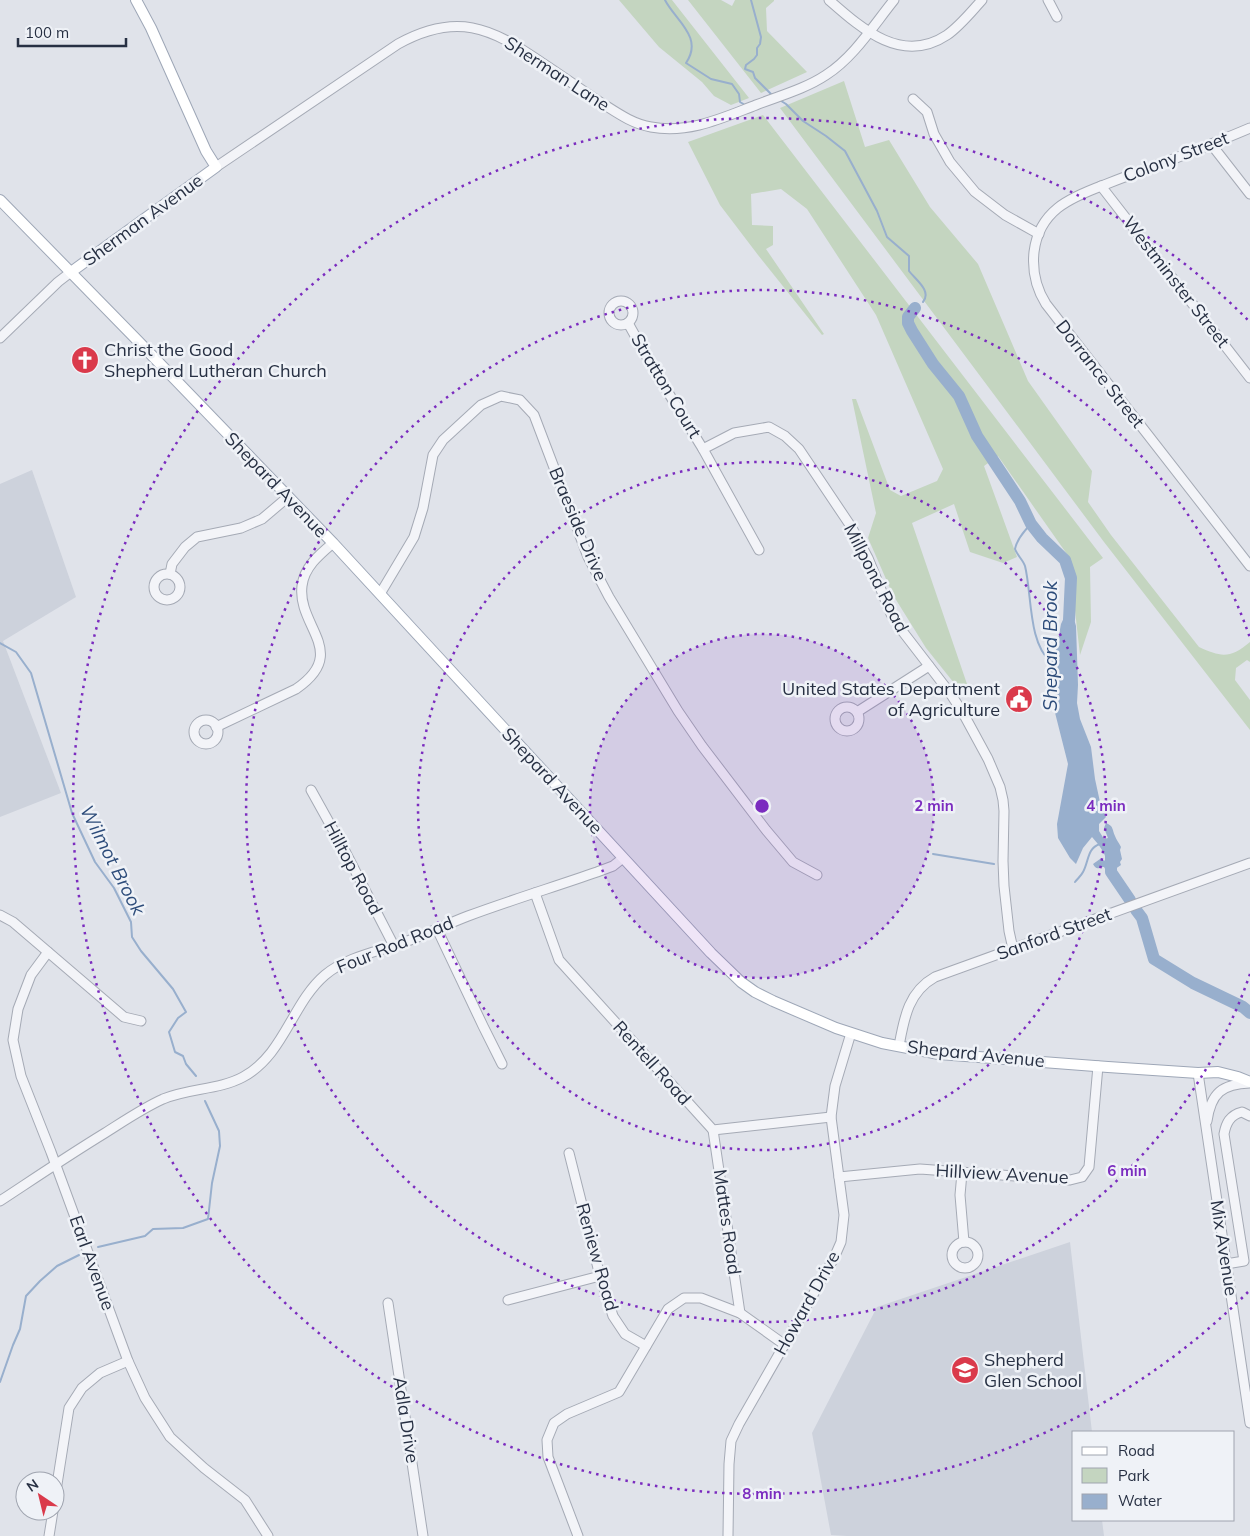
<svg xmlns="http://www.w3.org/2000/svg" width="1250" height="1536" viewBox="0 0 1250 1536" font-family="Mulish,sans-serif">
<style>
.built{fill:#cdd2dc}
.green{fill:#c4d5c0}
.water{fill:#98afcd}
.lines{fill:none;stroke-linecap:round;stroke-linejoin:round}
.stream{stroke:#98afcd;stroke-width:2}
.river{stroke:#98afcd;stroke-width:12}
.minor-casing{stroke:#a5aab5;stroke-width:11}
.major-casing{stroke:#9ea7b7;stroke-width:12}
.minor{stroke:#f3f4f8;stroke-width:9}
.major{stroke:#fff;stroke-width:10}
.ring{fill:none;stroke:#7b2cbf;stroke-width:2.5;stroke-dasharray:2.5 5}
.labels{text-anchor:middle;stroke-width:5;stroke-linejoin:round;paint-order:stroke}
.street-label{font-size:18px;fill:#273043;stroke:#eff2f7}
.poi-label{font-size:18px;fill:#273043;stroke:#eff2f7;text-anchor:start}
.water-label{font-size:19px;font-style:italic;fill:#2d4c7a;stroke:#eff2f7}
.centre{fill:#7b2cbf;stroke:#eff2f7;stroke-width:2.5}
.ring-label{font-size:15px;text-anchor:middle;font-weight:bold;fill:#7b2cbf;stroke:#eff2f7;stroke-width:5;stroke-linejoin:round;paint-order:stroke}
</style>
<rect width="100%" height="100%" fill="#e0e3ea"/>
<g class="built">
<polygon points="32,470 76,597 3,641 61,793 0,817 0,484"/>
<polygon points="1070,1242 1092,1432 1074,1432 1074,1520 1102,1520 1104,1536 847,1536 831,1535 812,1433 877,1307"/>
</g>
<g class="green">
<polygon points="619,0 672,0 749,98 731,105 714,96 702,82 659,47"/>
<polygon points="688,0 721,0 732,6 735,0 774,0 774,1 766,8 767,31 807,72 761,93"/>
<path d="M844 81 865 147 889 140 930 207 978 264 1028 381 1092 471 1088 502 1111 535 1199 647C1221 657 1230 659 1250 642V662L1247 660 1236 668 1235 680 1250 700V730L1104 542 780 108Z"/>
<polygon points="763,115 1103,558 1090,567 1091,622 1080,655 1069,557 998,456 984,466 1017,557 1003,563 970,552 954,504 912,523 967,684 958,688 926,648 893,595 868,538 876,513 852,399 856,399 890,490 901,496 937,481 943,469 876,315 807,209 781,189 751,194 752,225 773,226 773,245 766,249 824,334 822,335 758,255 720,205 688,142"/>
</g>
<path class="water" d="M1070 605 1076 626 1078 685 1077 703 1080 719 1091 747 1095 779 1100 802 1106 817 1099 824V831L1104 839 1108 838 1104 828 1106 823C1114 826 1112 830 1115 836 1116 839 1119 843 1121 847L1120 850 1122 859 1120 862 1121 865 1108 874 1104 867C1100 866 1097 872 1093 864L1100 859 1106 861C1106 853 1098 844 1092 837L1083 848 1076 864 1070 858 1058 838 1057 824 1068 764 1048 685 1052 660 1055 656 1061 624Z"/>
<g class="lines">
<g class="stream">
<path d="M665 0C675 20 704 37 686 63L711 79 732 84 739 94 740 102 745 105"/>
<polyline points="751,0 761,37 760,44 757,48 757,55 754,59 746,65 745,69 753,72 755,78 773,96"/>
<path d="M778 99 786 104 803 121 826 136 845 151 877 211 887 237 909 256V271C916 280 932 291 923 302"/>
<path d="M1031 524C1024 531 1017 539 1015 549 1017 555 1023 560 1025 566 1032 594 1028 643 1051 662"/>
<polyline points="0,643 16,652 31,673 72,813 95,862 114,888 131,922 132,937 141,951 173,989 186,1012 178,1018 169,1032 175,1052 183,1056 186,1064 196,1076"/>
<polyline points="933,854 994,864"/>
<path d="M1075 882C1078 878 1081 876 1083 872 1089 861 1087 848 1100 844"/>
<polyline points="98,1247 145,1236 153,1229 183,1228 208,1219 212,1183 220,1146 219,1131 205,1101"/>
<polyline points="0,1382 13,1345 20,1329 26,1296 40,1281 57,1266 79,1255"/>
</g>
<g class="river">
<polyline points="915,308 908,317 908,323 912,331 933,364 959,396 977,436 1020,501 1031,524 1042,538 1065,560 1071,578 1069,620"/>
<polyline points="1111,856 1111,872 1130,900"/>
<polyline points="1136,910 1142,918 1154,959 1193,983 1243,1007 1250,1013"/>
</g>
<g class="minor-casing">
<g id="minor">
<path d="M829 0C862 29 902 65 947 35 960 26 971 12 982 0"/>
<polyline points="1048,0 1057,17"/>
<polyline points="913,99 927,112 934,134 950,162 975,192 1005,215 1039,234"/>
<path d="M1250 128C1217 142 1184 155 1150 168 1135 173 1119 179 1104 185 1069 198 1039 211 1034 252 1032 271 1036 288 1046 304L1250 566"/>
<polyline points="1211,144 1250,194"/>
<path d="M216 167 398 44C456 12 490 27 541 62 561 75 580 89 600 102 616 112 632 124 651 127 689 134 722 118 756 105 779 96 805 89 826 75 854 57 873 26 894 0"/>
<polyline points="1101,186 1250,378"/>
<circle cx="621" cy="313" r="12"/>
<polyline points="628,323 653,368 703,449 759,550"/>
<polyline points="0,338 58,282 71,272"/>
<polyline points="703,449 734,433 769,427 785,436 799,449 852,528 868,558 891,614 903,632 950,693 963,713 988,759 1000,787 1003,800 1004,811 1003,861 1004,886 1009,931 1013,949"/>
<circle cx="167" cy="587" r="13"/>
<polyline points="170,574 172,564 185,547 197,537 241,528 262,519 288,497"/>
<polyline points="380,594 414,537 423,508 433,455 443,440 481,405 501,396 520,400 534,415 588,557 609,597 678,711 702,746 766,830 793,862 817,875"/>
<circle cx="847" cy="719" r="12"/>
<polyline points="857,712 929,666"/>
<circle cx="206" cy="732" r="12"/>
<path d="M216 727 296 689C350 652 297 627 302 586 304 567 320 554 333 543"/>
<polyline points="311,790 346,853 394,946"/>
<polyline points="535,893 559,960 713,1130 831,1117"/>
<polyline points="0,915 13,922 124,1017 141,1021"/>
<polyline points="437,929 483,1026 502,1064"/>
<polyline points="48,952 31,975 18,1009 13,1040 21,1076 51,1152 128,1361 145,1398 170,1437 204,1468 245,1500 268,1536"/>
<path d="M899 1046C904 1019 908 992 935 977L1250 863"/>
<polyline points="1198,1073 1250,1423"/>
<path d="M1207 1121C1211 1093 1222 1084 1250 1083"/>
<polyline points="713,1130 740,1313"/>
<polyline points="569,1153 600,1276 613,1316 625,1334 646,1346"/>
<polyline points="962,1173 960,1195 964,1242"/>
<polyline points="839,1177 920,1169 1070,1180 1082,1177 1089,1167 1098,1066"/>
<path d="M0 1201C35 1178 69 1155 105 1133 124 1121 143 1108 163 1099 189 1088 219 1090 243 1077 284 1055 292 1003 325 975 346 957 380 951 405 942 427 934 447 924 468 916 511 900 554 887 597 872L613 866 623 858"/>
<circle cx="965" cy="1255" r="13"/>
<path d="M1226 1264 1244 1261 1224 1134C1226 1123 1230 1115 1242 1112L1250 1116"/>
<polyline points="508,1300 600,1276"/>
<polyline points="388,1303 423,1536"/>
<polyline points="55,1497 69,1408 82,1388 100,1373 128,1361"/>
<polyline points="49,1536 53,1511"/>
<polyline points="578,1536 548,1457 547,1440 554,1423 567,1414 619,1392 668,1309 684,1298 701,1298 740,1313 785,1345"/>
<polyline points="728,1536 729,1464 731,1441 739,1424 834,1258 841,1242 844,1215 831,1117 835,1086 851,1033"/>
</g>
</g>
<g class="major-casing">
<g id="major">
<polyline points="0,200 138,341 333,543 711,953 741,982 755,992 773,1001 836,1028 882,1043 939,1054 1108,1067 1198,1073 1218,1072 1238,1077 1250,1082"/>
<polyline points="71,272 216,167 206,151 151,28 136,0"/>
</g>
</g>
<use href="#minor" class="minor"/>
<use href="#major" class="major"/>
</g>
<circle cx="762" cy="806" r="172" fill="#7b2cbf" fill-opacity=".12"/>
<g class="ring">
<circle cx="762" cy="806" r="172"/>
<circle cx="762" cy="806" r="344"/>
<path d="M1250 974A516 516 0 1 1 1250 638"/>
<path d="M1248 1292A688 688 0 1 1 1248 320"/>
</g>
<defs>
<g id="church-disc" transform="scale(1.4375)"><circle r="9.5" fill="#da3a4b" stroke="#eff2f7"/><path d="M-1.2-6h2.4v3.5h3.3v2.4h-3.3V6h-2.4V-.1h-3.3v-2.4h3.3Z" fill="#fff"/></g>
<g id="civic-disc" transform="scale(1.4375)"><circle r="9.5" fill="#da3a4b" stroke="#eff2f7"/><path d="M-.6-6.5H3V-4.5H.6V-3L4-1V1h2V6H-6V1h2V-1L-.6-3ZM-1.2 2.5V6h2.4V2.5Z" fill="#fff"/></g>
<g id="school-disc" transform="scale(1.4375)"><circle r="9.5" fill="#da3a4b" stroke="#eff2f7"/><path d="M0-5L7-2L0 1L-7-2ZM-4 1L0 2.5L4 1V4Q0 6-4 4Z" fill="#fff"/></g>
</defs>
<g fill-rule="evenodd">
<use href="#church-disc" x="85" y="360"/>
<use href="#civic-disc" x="1019" y="699"/>
<use href="#school-disc" x="965" y="1370"/>
</g>
<g class="labels">
<g class="street-label">
<text transform="translate(557 74) rotate(33)" y="6">Sherman Lane</text>
<text transform="translate(1176 157) rotate(-21)" y="6">Colony Street</text>
<text transform="translate(143 220) rotate(-36)" y="6">Sherman Avenue</text>
<text transform="translate(1176 282) rotate(52)" y="6">Westminster Street</text>
<text transform="translate(1100 374) rotate(52)" y="6">Dorrance Street</text>
<text transform="translate(666 386) rotate(59)" y="6">Stratton Court</text>
<text transform="translate(276 485) rotate(46)" y="6">Shepard Avenue</text>
<text transform="translate(578 524) rotate(67)" y="6">Braeside Drive</text>
<text transform="translate(876 578) rotate(63)" y="6">Millpond Road</text>
<text transform="translate(552 781) rotate(47)" y="6">Shepard Avenue</text>
<text transform="translate(353 868) rotate(62)" y="6">Hilltop Road</text>
<text transform="translate(1054 934) rotate(-20)" y="6">Sanford Street</text>
<text transform="translate(395 945) rotate(-22)" y="6">Four Rod Road</text>
<text transform="translate(976 1054) rotate(6)" y="6">Shepard Avenue</text>
<text transform="translate(652 1063) rotate(48)" y="6">Rentell Road</text>
<text transform="translate(1002 1174) rotate(3)" y="6">Hillview Avenue</text>
<text transform="translate(727 1222) rotate(82)" y="6">Mattes Road</text>
<text transform="translate(1224 1248) rotate(81)" y="6">Mix Avenue</text>
<text transform="translate(597 1257) rotate(74)" y="6">Reniew Road</text>
<text transform="translate(92 1263) rotate(70)" y="6">Earl Avenue</text>
<text transform="translate(807 1303) rotate(-61)" y="6">Howard Drive</text>
<text transform="translate(406 1420) rotate(81)" y="6">Adla Drive</text>
</g>
<g class="poi-label">
<text x="104" y="356">Christ the Good<tspan x="104" dy="21">Shepherd Lutheran Church</tspan></text>
<text x="1000" y="695" text-anchor="end">United States Department<tspan x="1000" dy="21">of Agriculture</tspan></text>
<text x="984" y="1366">Shepherd<tspan x="984" dy="21">Glen School</tspan></text>
</g>
<g class="water-label">
<text transform="translate(1050 646) rotate(-90)" y="7">Shepard Brook</text>
<text transform="translate(113 860) rotate(63)" y="7">Wilmot Brook</text>
</g>
</g>
<circle cx="762" cy="806" r="8" class="centre"/>
<g class="ring-label">
<text x="934" y="811">2 min</text>
<text x="1106" y="811">4 min</text>
<text x="1127" y="1176">6 min</text>
<text x="762" y="1499">8 min</text>
</g>
<rect x="1072" y="1431" width="162" height="90" fill="#eff2f7" stroke="#9fa4af"/>
<rect x="1082" y="1447" width="25" height="8" fill="#ffffff" stroke="#9fa4af"/>
<text x="1118" y="1456" font-size="15" fill="#273043">Road</text>
<rect x="1082" y="1468" width="25" height="15" fill="#c4d5c0" stroke="#9fa4af"/>
<text x="1118" y="1481" font-size="15" fill="#273043">Park</text>
<rect x="1082" y="1494" width="25" height="15" fill="#98afcd" stroke="#9fa4af"/>
<text x="1118" y="1506" font-size="15" fill="#273043">Water</text>
<g transform="translate(40 1496) rotate(325)"><circle r="24" fill="#eff2f7" stroke="#9fa4af"/>
<path d="M0-4L9 19L0 12L-9 19Z" fill="#da3a4b"/>
<text y="-8" font-size="14" font-weight="bold" text-anchor="middle" fill="#273043">N</text>
</g>
<path d="M18 38v8h108v-8" fill="none" stroke="#273043" stroke-width="2.5"/>
<text x="25" y="38" font-size="15" fill="#273043" stroke="#eff2f7" stroke-width="4" paint-order="stroke">100 m</text>
</svg>
